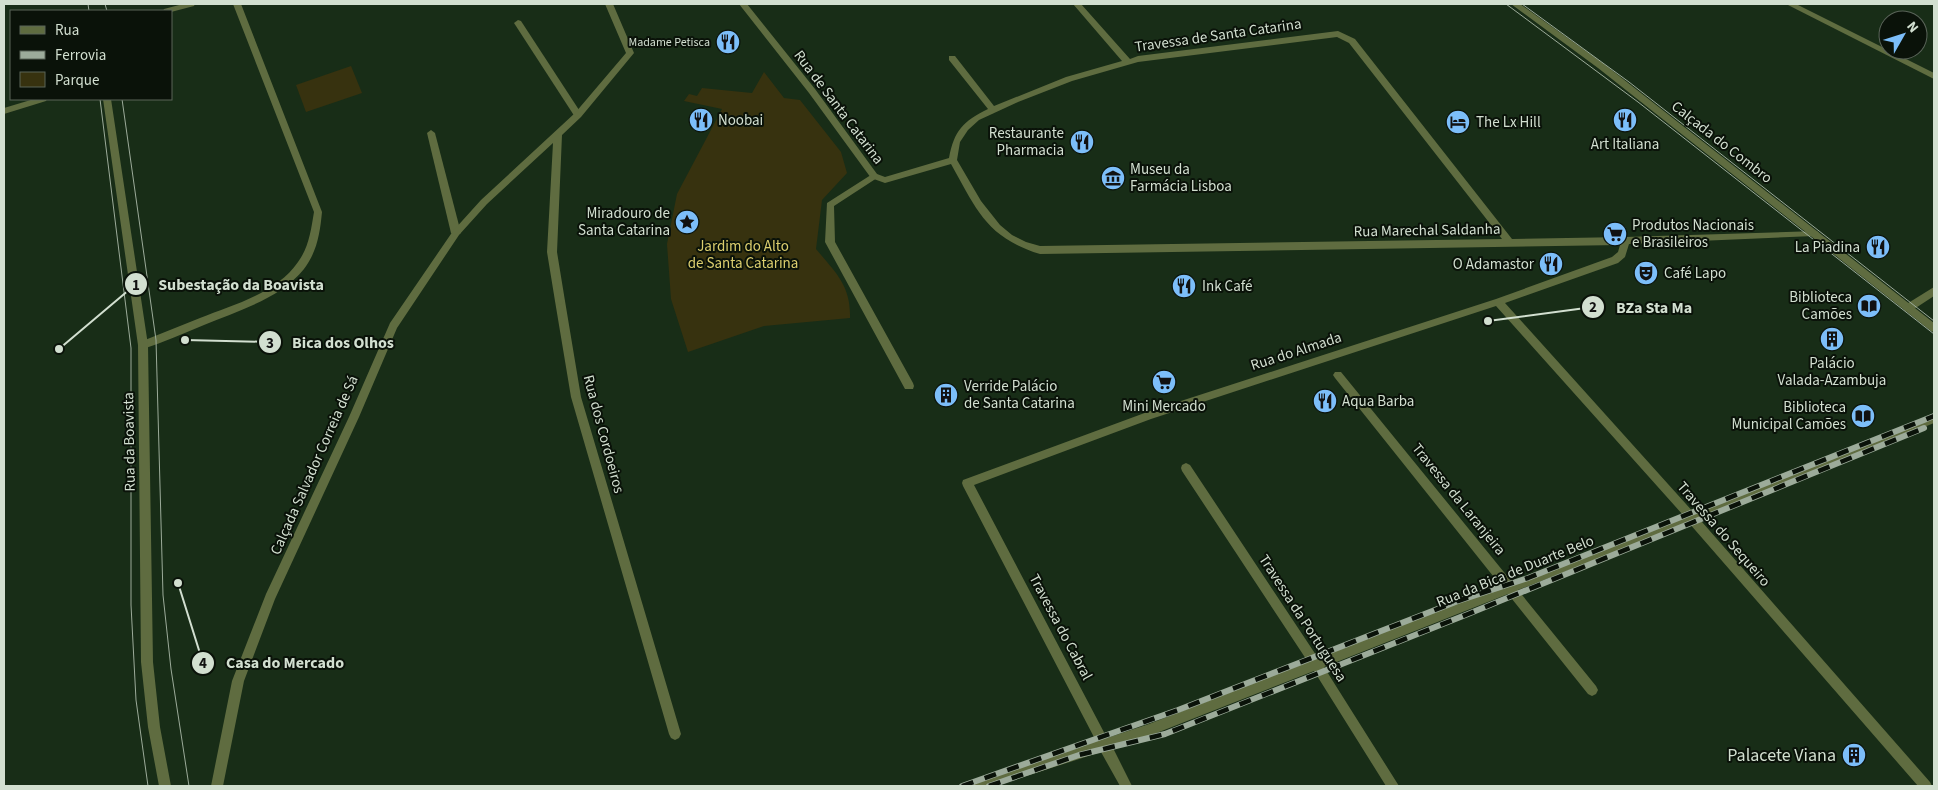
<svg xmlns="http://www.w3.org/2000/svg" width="1938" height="790" viewBox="0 0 1938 790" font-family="'Source Sans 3',sans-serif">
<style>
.green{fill:#37320f}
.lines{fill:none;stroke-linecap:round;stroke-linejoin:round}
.service{fill:#5f6c40;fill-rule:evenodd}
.pedestrian{fill:#5f6c40;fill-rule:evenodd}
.minor{fill:#5f6c40;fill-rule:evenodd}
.tertiary{fill:#5f6c40;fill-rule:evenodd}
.tram{stroke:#9cab9a;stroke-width:1}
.rail-casing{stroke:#9cab9a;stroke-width:6}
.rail{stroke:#0a1209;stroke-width:4.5;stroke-dasharray:12;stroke-linecap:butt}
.labels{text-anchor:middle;stroke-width:4;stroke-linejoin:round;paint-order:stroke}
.far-poi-label{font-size:12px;fill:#d2dfd0;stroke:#0a1209;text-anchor:end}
.street-label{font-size:15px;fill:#d2dfd0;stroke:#0a1209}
.poi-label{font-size:15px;fill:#d2dfd0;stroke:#0a1209;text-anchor:start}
.park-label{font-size:15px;fill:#dcce6e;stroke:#0a1209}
.near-poi-label{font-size:18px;fill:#d2dfd0;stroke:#0a1209;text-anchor:end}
.leader{fill:none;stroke:#d2dfd0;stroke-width:2}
.callout-dot{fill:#d2dfd0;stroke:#0a1209;stroke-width:2}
.mark-label{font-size:15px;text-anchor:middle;font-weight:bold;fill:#111}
.callout-label{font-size:16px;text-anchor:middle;font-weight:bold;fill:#d2dfd0;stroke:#0a1209;stroke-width:4;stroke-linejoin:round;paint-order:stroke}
</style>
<rect width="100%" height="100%" fill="#182d17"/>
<g class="green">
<polygon points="351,66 362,93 306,112 296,85"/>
<path d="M764 72 784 98 800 100 841 152 847 173 822 200 816 249C835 272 851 285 850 318L764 326 688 352 671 299 667 244 677 194 722 109 684 101 689 94 697 96 702 88 752 93Z"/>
</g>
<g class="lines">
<g class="service">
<polygon points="518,20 521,21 581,113 581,117 575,117 514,23"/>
<polygon points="34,99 47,99 46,101 4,114 4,108"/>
<polygon points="431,130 435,133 461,233 456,236 451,233 427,133"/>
<polygon points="874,173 877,174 878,176 877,178 834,206 835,242 913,383 914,386 913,389 905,389 825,242 827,203"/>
</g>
<g class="pedestrian">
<polygon points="560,297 565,301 581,397 681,734 679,738 675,740 671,738 669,734 571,397 555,301"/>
<polygon points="1934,415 1934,423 1691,522 1687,520 1686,517 1687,514"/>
</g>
<g class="minor">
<polygon points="183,4 195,4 194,6 171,12 163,11 164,9"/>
<path d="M233 4H241L322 212C320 233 317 252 304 269 280 299 237 311 204 325 184 333 164 342 143 349L140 348 138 345 140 342C160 334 180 326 200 318 233 305 277 293 298 262 309 247 311 230 314 212Z"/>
<polygon points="605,4 613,4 634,53 581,117 562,135 557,252 565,301 560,305 555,301 547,252 553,143 487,204 459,235 397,328 359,417 275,599 244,681 223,786 211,786 232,681 266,594 349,417 390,323 453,231 481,200 575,113 626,53"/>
<path d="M739 4H747L815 89 877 174 885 177 949 158C954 131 963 121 988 109L949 60V56H955L994 106 1066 77 1122 61 1073 4H1081L1130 59 1138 56 1338 31 1355 39 1512 239 1625 237 1817 231 1819 233 1814 236 1629 244 1625 257 1618 263 1505 303 1695 514 1930 782 1932 786H1918L1689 523 1518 590 1596 686 1598 690 1596 694 1592 696 1588 694 1508 594 1324 667 1399 786H1386L1314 671 1149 736 1113 748 1132 786H1120L1101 752 995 786H971L973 782 977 780 1096 741 963 486 962 483 963 480 1150 411 1496 299 1612 257 1618 252 1620 245 1040 254C986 237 977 210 951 164L885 183 871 178 809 93ZM1337 37 1349 43 1502 239 1040 246 1026 242 1012 235 1000 225 981 201 957 160 960 142 968 130 979 120 1018 102 1072 81 1138 62ZM1496 306 1683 515 1512 582 1341 372H1335L1333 375 1335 378 1501 586 1318 658 1190 465 1186 463 1182 465 1181 468 1182 471 1308 662 1149 724 1107 738 974 485 1151 419Z"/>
<polygon points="1786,4 1796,4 1934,73 1934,79"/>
<polygon points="1934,287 1934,296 1911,311 1905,311 1903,308 1905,305"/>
</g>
<g class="tertiary">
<polygon points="1511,4 1520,4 1604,64 1934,323 1934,332 1931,331 1598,68"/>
<polygon points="103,99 111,99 148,345 153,662 160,727 171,786 159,786 148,727 141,662 138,345"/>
</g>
<g class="tram">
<polyline points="88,4 89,11"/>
<polyline points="105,4 107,11"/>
<polyline points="1506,4 1638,102 1934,334"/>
<polyline points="1522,4 1629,82 1934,321"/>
<polyline points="100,99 131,348 131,605 136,700 148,786"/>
<polyline points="122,99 156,340 163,595 171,669 189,786"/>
</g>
<g class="rail-casing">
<g id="rail">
<polyline points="962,786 1178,710 1458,601 1528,578 1934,416"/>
<polyline points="989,786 1079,755 1165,734 1468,614 1924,428"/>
</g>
</g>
<use href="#rail" class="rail"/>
</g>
<defs>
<g id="restaurant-disc" transform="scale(1.25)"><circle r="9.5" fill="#7cbef9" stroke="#0a1209"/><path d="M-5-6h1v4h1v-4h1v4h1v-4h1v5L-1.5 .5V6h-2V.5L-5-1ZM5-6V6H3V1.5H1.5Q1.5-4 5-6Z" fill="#111"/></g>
<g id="hotel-disc" transform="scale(1.25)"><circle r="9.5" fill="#7cbef9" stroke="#0a1209"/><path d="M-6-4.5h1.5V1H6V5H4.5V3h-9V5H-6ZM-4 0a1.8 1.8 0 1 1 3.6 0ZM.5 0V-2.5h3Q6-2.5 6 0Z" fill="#111"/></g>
<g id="museum-disc" transform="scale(1.25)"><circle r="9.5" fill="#7cbef9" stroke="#0a1209"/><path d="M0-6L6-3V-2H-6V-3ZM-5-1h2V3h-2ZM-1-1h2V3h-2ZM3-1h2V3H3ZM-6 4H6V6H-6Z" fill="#111"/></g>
<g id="sight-disc" transform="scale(1.25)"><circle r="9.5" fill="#7cbef9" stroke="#0a1209"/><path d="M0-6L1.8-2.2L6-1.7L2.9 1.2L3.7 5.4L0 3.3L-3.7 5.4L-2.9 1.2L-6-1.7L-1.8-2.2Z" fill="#111"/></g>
<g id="supermarket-disc" transform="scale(1.25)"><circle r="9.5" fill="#7cbef9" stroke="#0a1209"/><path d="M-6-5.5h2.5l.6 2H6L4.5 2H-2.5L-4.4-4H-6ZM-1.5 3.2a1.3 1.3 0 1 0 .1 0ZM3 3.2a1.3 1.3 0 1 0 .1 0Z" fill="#111"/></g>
<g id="theatre-disc" transform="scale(1.25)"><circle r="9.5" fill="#7cbef9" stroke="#0a1209"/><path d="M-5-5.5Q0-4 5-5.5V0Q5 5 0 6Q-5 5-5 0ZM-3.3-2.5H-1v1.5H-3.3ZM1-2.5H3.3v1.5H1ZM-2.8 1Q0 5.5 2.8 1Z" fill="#111"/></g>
<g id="library-disc" transform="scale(1.25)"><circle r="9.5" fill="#7cbef9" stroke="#0a1209"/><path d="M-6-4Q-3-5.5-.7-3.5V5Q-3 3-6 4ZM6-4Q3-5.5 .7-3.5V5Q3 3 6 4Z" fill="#111"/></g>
<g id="building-disc" transform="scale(1.25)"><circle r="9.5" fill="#7cbef9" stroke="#0a1209"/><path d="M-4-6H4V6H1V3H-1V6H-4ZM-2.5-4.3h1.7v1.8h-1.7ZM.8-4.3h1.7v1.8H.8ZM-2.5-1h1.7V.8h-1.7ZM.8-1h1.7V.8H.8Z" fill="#111"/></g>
</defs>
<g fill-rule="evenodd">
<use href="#restaurant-disc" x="728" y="42"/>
<use href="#restaurant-disc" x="701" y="120"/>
<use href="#restaurant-disc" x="1625" y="120"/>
<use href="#hotel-disc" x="1458" y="122"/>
<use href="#restaurant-disc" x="1082" y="142"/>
<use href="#museum-disc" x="1113" y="178"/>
<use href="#sight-disc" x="687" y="222"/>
<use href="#supermarket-disc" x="1615" y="234"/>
<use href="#restaurant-disc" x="1878" y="247"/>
<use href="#restaurant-disc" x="1551" y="264"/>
<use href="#theatre-disc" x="1646" y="273"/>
<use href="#restaurant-disc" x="1184" y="286"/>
<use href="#library-disc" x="1869" y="306"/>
<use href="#building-disc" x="1832" y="339"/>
<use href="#supermarket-disc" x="1164" y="382"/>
<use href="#building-disc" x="946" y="395"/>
<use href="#restaurant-disc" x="1325" y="401"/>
<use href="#library-disc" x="1863" y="416"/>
<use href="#building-disc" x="1854" y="755"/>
</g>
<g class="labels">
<g class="far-poi-label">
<text x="710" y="46">Madame Petisca</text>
</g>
<g class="street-label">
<text transform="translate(1218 35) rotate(-8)" y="5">Travessa de Santa Catarina</text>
<text transform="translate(839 107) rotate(53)" y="5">Rua de Santa Catarina</text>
<text transform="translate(1722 142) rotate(38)" y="5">Calçada do Combro</text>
<text transform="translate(1427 230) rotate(-1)" y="5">Rua Marechal Saldanha</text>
<text transform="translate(1296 351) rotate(-18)" y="5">Rua do Almada</text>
<text transform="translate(604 434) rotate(75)" y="5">Rua dos Cordoeiros</text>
<text transform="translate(129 442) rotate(-91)" y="5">Rua da Boavista</text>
<text transform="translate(314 465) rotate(-66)" y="5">Calçada Salvador Correia de Sá</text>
<text transform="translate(1459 499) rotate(51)" y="5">Travessa da Laranjeira</text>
<text transform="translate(1724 534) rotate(49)" y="5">Travessa do Sequeiro</text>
<text transform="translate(1515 571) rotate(-22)" y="5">Rua da Bica de Duarte Belo</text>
<text transform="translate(1303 618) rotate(57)" y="5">Travessa da Portuguesa</text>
<text transform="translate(1061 627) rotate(62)" y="5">Travessa do Cabral</text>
</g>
<g class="poi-label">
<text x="718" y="125">Noobai</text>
<text x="1476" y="127">The Lx Hill</text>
<text x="1064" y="138" text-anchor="end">Restaurante<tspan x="1064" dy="17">Pharmacia</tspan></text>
<text x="1625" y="149" text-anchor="middle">Art Italiana</text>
<text x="1130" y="174">Museu da<tspan x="1130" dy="17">Farmácia Lisboa</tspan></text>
<text x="670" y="218" text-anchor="end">Miradouro de<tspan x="670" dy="17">Santa Catarina</tspan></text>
<text x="1632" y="230">Produtos Nacionais<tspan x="1632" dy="17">e Brasileiros</tspan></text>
<text x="1860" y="252" text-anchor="end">La Piadina</text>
<text x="1534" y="269" text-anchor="end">O Adamastor</text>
<text x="1664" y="278">Café Lapo</text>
<text x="1202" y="291">Ink Café</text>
<text x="1852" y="302" text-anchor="end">Biblioteca<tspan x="1852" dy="17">Camões</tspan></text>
<text x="1832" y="368" text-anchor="middle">Palácio<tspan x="1832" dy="17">Valada-Azambuja</tspan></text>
<text x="964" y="391">Verride Palácio<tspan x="964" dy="17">de Santa Catarina</tspan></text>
<text x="1342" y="406">Aqua Barba</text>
<text x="1164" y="411" text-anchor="middle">Mini Mercado</text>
<text x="1846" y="412" text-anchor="end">Biblioteca<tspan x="1846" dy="17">Municipal Camões</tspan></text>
</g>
<g class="park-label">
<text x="743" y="251">Jardim do Alto<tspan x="743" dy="17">de Santa Catarina</tspan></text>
</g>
<g class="near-poi-label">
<text x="1836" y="761">Palacete Viana</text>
</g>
</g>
<path class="leader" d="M59 349L136 284M1488 321L1593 307M185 340L270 342M178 583L203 663"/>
<g class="callout-dot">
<circle cx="59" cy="349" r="5"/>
<circle cx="1488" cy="321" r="5"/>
<circle cx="185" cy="340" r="5"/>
<circle cx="178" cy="583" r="5"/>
<circle cx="136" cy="284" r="12"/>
<circle cx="1593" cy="307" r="12"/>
<circle cx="270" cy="342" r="12"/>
<circle cx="203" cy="663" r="12"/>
</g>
<g class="mark-label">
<text x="136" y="290">1</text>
<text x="1593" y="312">2</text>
<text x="270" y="348">3</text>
<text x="203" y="668">4</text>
</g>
<g class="callout-label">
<text x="241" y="290">Subestação da Boavista</text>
<text x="1654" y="313">BZa Sta Ma</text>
<text x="343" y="348">Bica dos Olhos</text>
<text x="285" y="668">Casa do Mercado</text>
</g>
<rect width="1938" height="790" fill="none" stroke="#d2dfd0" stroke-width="10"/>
<rect x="10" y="10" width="162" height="90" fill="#0a1209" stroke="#5a6459"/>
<rect x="20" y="26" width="25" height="8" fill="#5f6c40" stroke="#5a6459"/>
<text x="55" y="35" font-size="15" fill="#d2dfd0">Rua</text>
<rect x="20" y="51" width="25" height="8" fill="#9cab9a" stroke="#5a6459"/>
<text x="55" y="60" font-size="15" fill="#d2dfd0">Ferrovia</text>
<rect x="20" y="72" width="25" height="15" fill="#37320f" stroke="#5a6459"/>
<text x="55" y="85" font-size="15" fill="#d2dfd0">Parque</text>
<g transform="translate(1903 35) rotate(51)"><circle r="24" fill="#0a1209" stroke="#5a6459"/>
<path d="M0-4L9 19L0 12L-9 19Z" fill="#7cbef9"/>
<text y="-8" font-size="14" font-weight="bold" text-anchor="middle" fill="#d2dfd0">N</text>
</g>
</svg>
